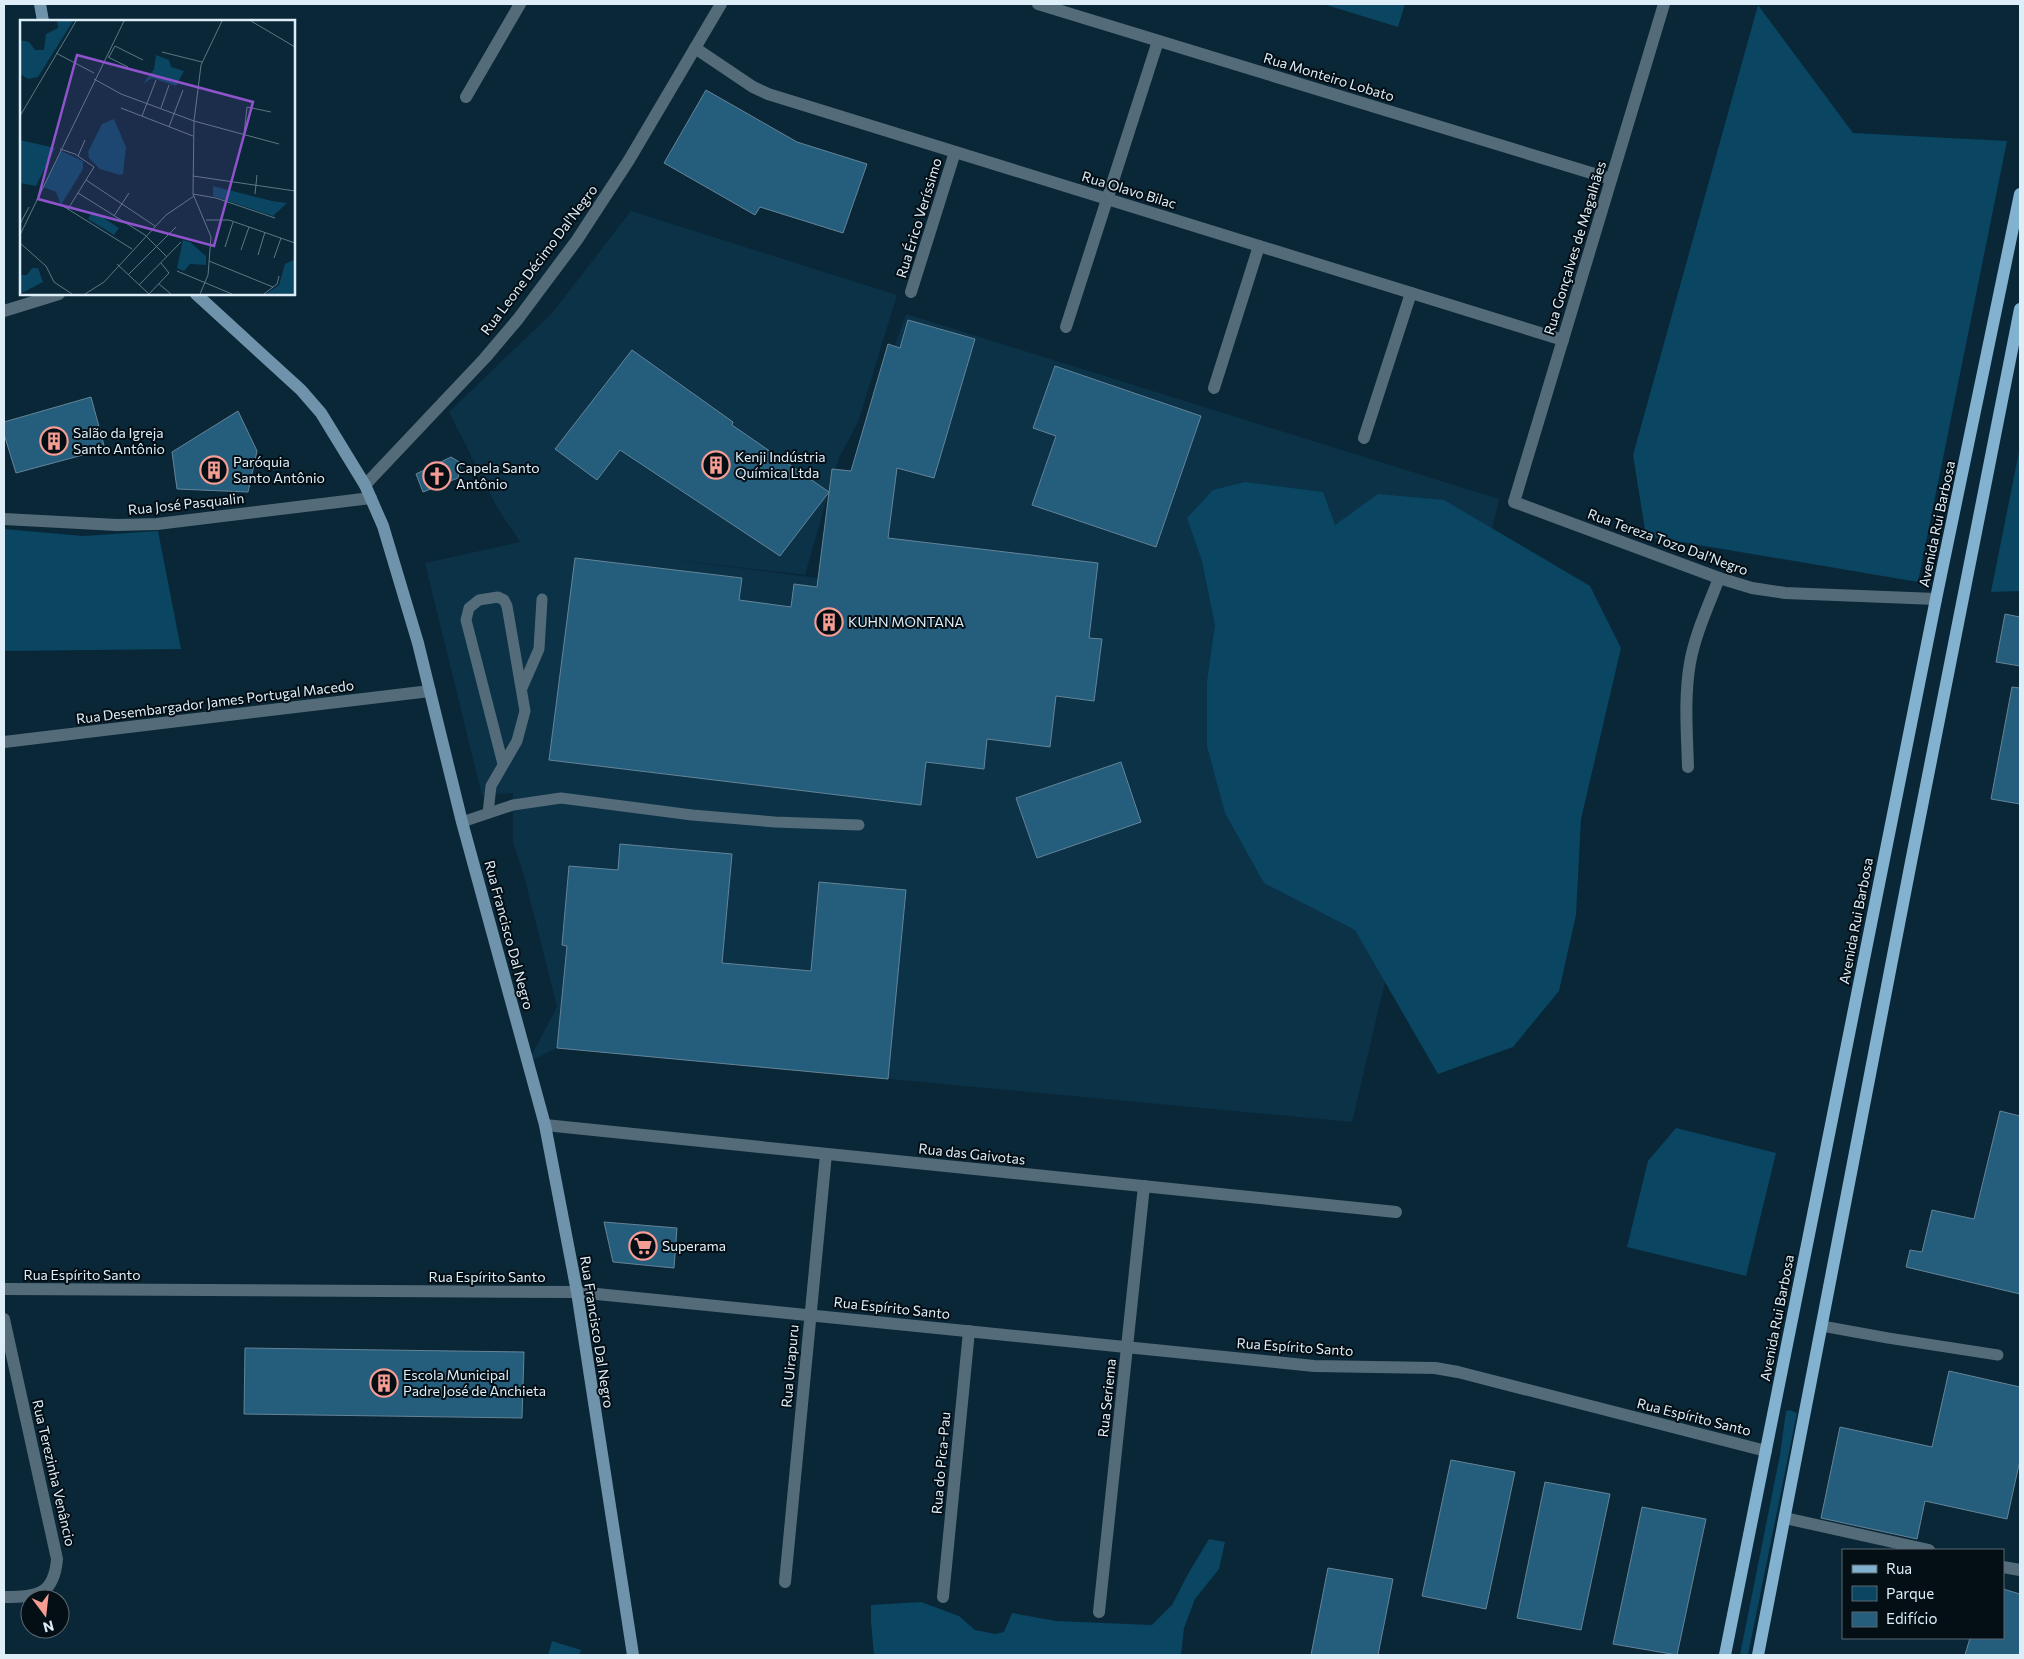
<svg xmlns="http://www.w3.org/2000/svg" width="2024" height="1659" viewBox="0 0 2024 1659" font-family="Commissioner,sans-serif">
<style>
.built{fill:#0b3247;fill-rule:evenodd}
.green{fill:#0a4562}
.building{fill:#255d7d;stroke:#658497}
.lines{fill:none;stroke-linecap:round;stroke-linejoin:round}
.lane{stroke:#546b79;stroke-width:11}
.street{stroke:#546b79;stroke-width:12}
.secondary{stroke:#6f93aa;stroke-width:12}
.primary{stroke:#83b2d0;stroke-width:12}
.labels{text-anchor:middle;stroke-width:4;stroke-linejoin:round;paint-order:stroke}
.street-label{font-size:14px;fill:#deeef9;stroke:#040e15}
.poi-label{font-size:14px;fill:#deeef9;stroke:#040e15;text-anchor:start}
.inset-road{fill:none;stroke:#5e7785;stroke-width:1}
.view{fill:#8f53cb;fill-opacity:0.15;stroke:#8f53cb;stroke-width:2.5}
.inset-edge{fill:none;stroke:#deeef9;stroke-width:2.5}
</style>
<rect width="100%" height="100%" fill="#092737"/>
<path class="built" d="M631 211 897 295 858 422 839 458 835 471 894 476 855 455 906 314 1499 499 1352 1122 557 1048 528 1062 557 1007 523 872 513 842V793L482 795 425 563 520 542 498 509 449 412 553 312ZM833 477 818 578 660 558 805 575Z"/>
<g class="green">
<polygon points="1323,4 1405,4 1398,27"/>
<polygon points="1758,5 1853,133 2007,141 1918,582 1646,536 1633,455"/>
<polygon points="2020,447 2020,591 1991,592"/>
<polygon points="1245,482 1323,492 1335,525 1378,494 1444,500 1590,586 1621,648 1581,819 1576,915 1559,991 1513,1047 1438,1074 1355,930 1264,883 1225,813 1207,746 1207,682 1215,625 1202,561 1187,518 1213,490"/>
<polygon points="4,529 83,536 158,531 181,649 4,651"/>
<polygon points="1676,1128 1776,1153 1746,1276 1627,1247 1648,1161"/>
<polygon points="1790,1410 1797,1413 1748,1655 1740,1655 1780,1455 1786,1411"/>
<polygon points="1209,1539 1225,1542 1219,1569 1195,1599 1184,1628 1181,1655 874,1655 871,1622 871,1605 921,1602 959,1616 975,1630 995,1634 1004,1632 1012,1613 1056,1621 1152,1625 1172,1605 1188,1574"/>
<polygon points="552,1641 581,1650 579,1655 548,1655"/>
</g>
<g class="building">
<polygon points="706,90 797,142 867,164 843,233 760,207 755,215 664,163"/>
<polygon points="908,320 975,339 934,478 897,468 888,538 1098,563 1089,638 1102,639 1094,701 1056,696 1050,747 987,739 984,769 926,762 921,805 549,760 575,558 742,578 739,600 791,607 794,584 817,587 832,469 851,471 888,344 900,348"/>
<polygon points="632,350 733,422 732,425 829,492 780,556 620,450 597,480 555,449"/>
<polygon points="1055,366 1201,416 1156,547 1032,505 1056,436 1033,428"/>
<polygon points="91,397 105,449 16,473 4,434 4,422"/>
<polygon points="238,411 257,451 248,492 177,489 172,452"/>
<polygon points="451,457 461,463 458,478 423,492 416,474"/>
<polygon points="2005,614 2020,617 2020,666 1996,662"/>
<polygon points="2012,687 2020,688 2020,804 1991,799"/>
<polygon points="1121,762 1141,822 1037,858 1016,798"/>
<polygon points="620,844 732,854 722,963 811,971 819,882 906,890 888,1079 557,1048 567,946 562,945 569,866 618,870"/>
<polygon points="2000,1111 2020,1116 2020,1294 1906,1267 1910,1250 1922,1252 1932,1210 1974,1219"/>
<polygon points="604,1222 677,1228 674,1268 613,1262"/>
<polygon points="245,1348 524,1352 522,1418 244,1414"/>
<polygon points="1949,1371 2020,1387 2020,1460 2007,1519 1925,1501 1917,1539 1821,1518 1840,1427 1932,1447"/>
<polygon points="1451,1460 1515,1472 1486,1609 1422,1596"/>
<polygon points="1545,1482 1610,1494 1581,1630 1517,1618"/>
<polygon points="1642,1507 1706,1519 1677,1655 1613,1644"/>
<polygon points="1328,1568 1393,1579 1378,1655 1311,1655"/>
<polygon points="2003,1589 2020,1594 2020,1655 1965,1655 1970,1638 2003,1638"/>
</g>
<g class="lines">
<g class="lane">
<polyline points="522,688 539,649 542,599"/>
<polyline points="488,813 491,786 517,741 525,711 507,606 504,600 498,597 479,600 469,608 466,620 503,764"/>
<polyline points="462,822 513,805 561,798 692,815 775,822 859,825"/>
<polyline points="1822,1326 1888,1338 1998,1355"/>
</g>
<g class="street">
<polyline points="1038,4 1611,179"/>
<polyline points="1664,4 1514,502 1719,578 1752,588 1785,593 1936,599"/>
<polyline points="695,48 753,87 768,94 1563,340"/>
<polyline points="466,97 520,4"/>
<polyline points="911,292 955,152"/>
<polyline points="4,311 59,294"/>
<polyline points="1066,327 1158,41"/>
<polyline points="1214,388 1259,246"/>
<polyline points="1364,438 1411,293"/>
<polyline points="365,485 485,358 518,319 577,240 629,160 721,4"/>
<polyline points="4,519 117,525 157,524 371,498"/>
<polyline points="4,742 430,691"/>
<path d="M1688 767C1687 733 1684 697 1690 663 1695 634 1709 605 1719 578"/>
<polyline points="545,1125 1396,1212"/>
<polyline points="4,1289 577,1292 1314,1366 1435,1368 1458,1372 1766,1451"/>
<path d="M4 1319 57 1559C54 1596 36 1597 4 1597"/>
<polyline points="1785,1518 1929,1550"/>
<polyline points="2003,1567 2020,1570"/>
<polyline points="785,1582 826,1154"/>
<polyline points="943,1597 969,1331"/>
<polyline points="1099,1612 1144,1186"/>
</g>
<g class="secondary">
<polyline points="40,4 43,21"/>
<polyline points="196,294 301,390 321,413 365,485 383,526 418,643 462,822 545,1125 577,1292 633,1655"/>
</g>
<g class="primary">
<polyline points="1725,1655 1936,599 2020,194"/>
<polyline points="1758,1655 1911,862 2020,309"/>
</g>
</g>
<defs>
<g id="building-ring" transform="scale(1.4375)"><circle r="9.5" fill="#040e15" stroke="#f59c93" stroke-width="1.5"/><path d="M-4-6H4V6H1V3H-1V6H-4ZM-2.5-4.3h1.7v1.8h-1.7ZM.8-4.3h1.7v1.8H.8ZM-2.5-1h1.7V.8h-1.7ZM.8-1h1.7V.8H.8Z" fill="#f59c93"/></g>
<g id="church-ring" transform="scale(1.4375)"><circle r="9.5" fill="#040e15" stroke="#f59c93" stroke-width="1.5"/><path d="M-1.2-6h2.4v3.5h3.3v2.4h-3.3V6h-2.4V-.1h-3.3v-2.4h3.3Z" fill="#f59c93"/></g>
<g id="supermarket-ring" transform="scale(1.4375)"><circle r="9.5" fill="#040e15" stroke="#f59c93" stroke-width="1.5"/><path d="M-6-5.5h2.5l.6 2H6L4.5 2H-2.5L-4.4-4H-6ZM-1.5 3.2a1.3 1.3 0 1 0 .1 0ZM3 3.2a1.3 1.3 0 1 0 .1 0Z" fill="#f59c93"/></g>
</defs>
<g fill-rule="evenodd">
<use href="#building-ring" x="54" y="441"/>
<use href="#building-ring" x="716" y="465"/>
<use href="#building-ring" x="214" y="470"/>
<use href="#church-ring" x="437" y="476"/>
<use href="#building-ring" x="829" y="622"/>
<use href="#supermarket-ring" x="643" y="1246"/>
<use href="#building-ring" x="384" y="1383"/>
</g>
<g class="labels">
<g class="street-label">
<text transform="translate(1329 77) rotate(17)" y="5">Rua Monteiro Lobato</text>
<text transform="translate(1129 190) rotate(17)" y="5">Rua Olavo Bilac</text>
<text transform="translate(919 218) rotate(-73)" y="5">Rua Érico Veríssimo</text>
<text transform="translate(1575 248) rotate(-73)" y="5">Rua Gonçalves de Magalhães</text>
<text transform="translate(539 260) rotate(-53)" y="5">Rua Leone Décimo Dal'Negro</text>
<text transform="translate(186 504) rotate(-6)" y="5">Rua José Pasqualin</text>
<text transform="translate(1937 524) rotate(-78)" y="5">Avenida Rui Barbosa</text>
<text transform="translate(1668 542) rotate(20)" y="5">Rua Tereza Tozo Dal'Negro</text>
<text transform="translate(215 702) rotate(-7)" y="5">Rua Desembargador James Portugal Macedo</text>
<text transform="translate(1856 921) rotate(-79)" y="5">Avenida Rui Barbosa</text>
<text transform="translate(509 935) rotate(75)" y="5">Rua Francisco Dal Negro</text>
<text transform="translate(972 1154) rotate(6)" y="5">Rua das Gaivotas</text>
<text x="82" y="1280">Rua Espírito Santo</text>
<text x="487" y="1282">Rua Espírito Santo</text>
<text transform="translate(892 1308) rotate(6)" y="5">Rua Espírito Santo</text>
<text transform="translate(1777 1318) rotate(-79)" y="5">Avenida Rui Barbosa</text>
<text transform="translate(597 1332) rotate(81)" y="5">Rua Francisco Dal Negro</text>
<text transform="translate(1295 1347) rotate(4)" y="5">Rua Espírito Santo</text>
<text transform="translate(790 1366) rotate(-85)" y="5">Rua Uirapuru</text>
<text transform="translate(1107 1398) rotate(-84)" y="5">Rua Seriema</text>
<text transform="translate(1694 1417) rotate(14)" y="5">Rua Espírito Santo</text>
<text transform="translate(941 1463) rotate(-85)" y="5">Rua do Pica-Pau</text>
<text transform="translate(54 1473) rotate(77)" y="5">Rua Terezinha Venâncio</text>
</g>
<g class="poi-label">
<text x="73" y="438">Salão da Igreja<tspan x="73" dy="16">Santo Antônio</tspan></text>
<text x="735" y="462">Kenji Indústria<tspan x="735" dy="16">Química Ltda</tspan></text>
<text x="233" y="467">Paróquia<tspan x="233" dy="16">Santo Antônio</tspan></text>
<text x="456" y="473">Capela Santo<tspan x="456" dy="16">Antônio</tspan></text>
<text x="848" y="627">KUHN MONTANA</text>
<text x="662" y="1251">Superama</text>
<text x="403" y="1380">Escola Municipal<tspan x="403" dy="16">Padre José de Anchieta</tspan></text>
</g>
</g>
<g transform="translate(20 20)">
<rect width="275" height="275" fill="#092737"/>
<path d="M37 1H53L18 57 8 59 0 54V20L9 22 15 30H24L26 14 38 8ZM136 35 149 40 151 47 164 51 156 66 132 58 123 64 134 49ZM94 99 106 127 103 154 100 155 80 149 69 138 68 132 82 104ZM0 120 35 128 16 166 0 163ZM41 131 63 141V149L41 185 36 172 23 167ZM193 166 252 181 267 183 253 196 193 176ZM73 191 99 208 94 215 68 199ZM163 220 170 222 186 236V245L170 244 164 251 157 248ZM275 239V274H246L259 265 265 244ZM12 248H18L23 262 0 274V255H7Z" fill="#0a4562"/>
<path class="inset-road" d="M231 1 275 27M142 32 182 42M36 33 74 53M88 37 108 47M89 37 95 26 123 40M74 59 101 74 174 101 259 124M101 88 173 116M141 88 149 65M0 96 56 1M122 96 136 60M149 107 163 70M224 114 227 87 251 92M40 129 55 134 74 147 48 189M58 136 65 120M173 156 275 171M66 160 135 206M58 173 125 215 147 237M173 174 196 178 255 198M235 174 237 155M43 186 112 229M94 196 109 173M186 200H209L275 223M0 204 9 187M0 215 104 1M0 223 26 246 34 262 52 274M205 227 213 202M221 230 229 207M238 235 245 212M254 238 261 218M189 241 253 267M97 244 129 274M157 251 212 274M108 255 156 207M139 264 151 274M119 265 161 222M65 274 84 262 146 195 174 176M129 274 149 253 141 243M180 274 188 255 191 217 173 174 174 101 181 45 202 1M244 274 257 264 259 256"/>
<path class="view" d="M57 35 233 82 194 226 18 179Z"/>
<rect width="275" height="275" class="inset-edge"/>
</g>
<rect width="2024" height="1659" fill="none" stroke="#deeef9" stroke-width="10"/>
<rect x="1842" y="1549" width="162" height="90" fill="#040e15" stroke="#5b6870"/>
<rect x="1852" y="1565" width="25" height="8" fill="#83b2d0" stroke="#5b6870"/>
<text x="1886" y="1574" font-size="15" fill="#deeef9">Rua</text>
<rect x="1852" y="1586" width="25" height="15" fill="#0a4562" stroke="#5b6870"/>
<text x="1886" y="1599" font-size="15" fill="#deeef9">Parque</text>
<rect x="1852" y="1612" width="25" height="15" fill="#255d7d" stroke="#5b6870"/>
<text x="1886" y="1624" font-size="15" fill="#deeef9">Edifício</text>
<g transform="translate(45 1614) rotate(165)"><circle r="24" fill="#040e15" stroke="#5b6870"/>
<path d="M0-4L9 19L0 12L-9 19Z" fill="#f59c93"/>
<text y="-8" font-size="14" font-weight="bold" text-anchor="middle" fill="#deeef9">N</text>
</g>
</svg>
